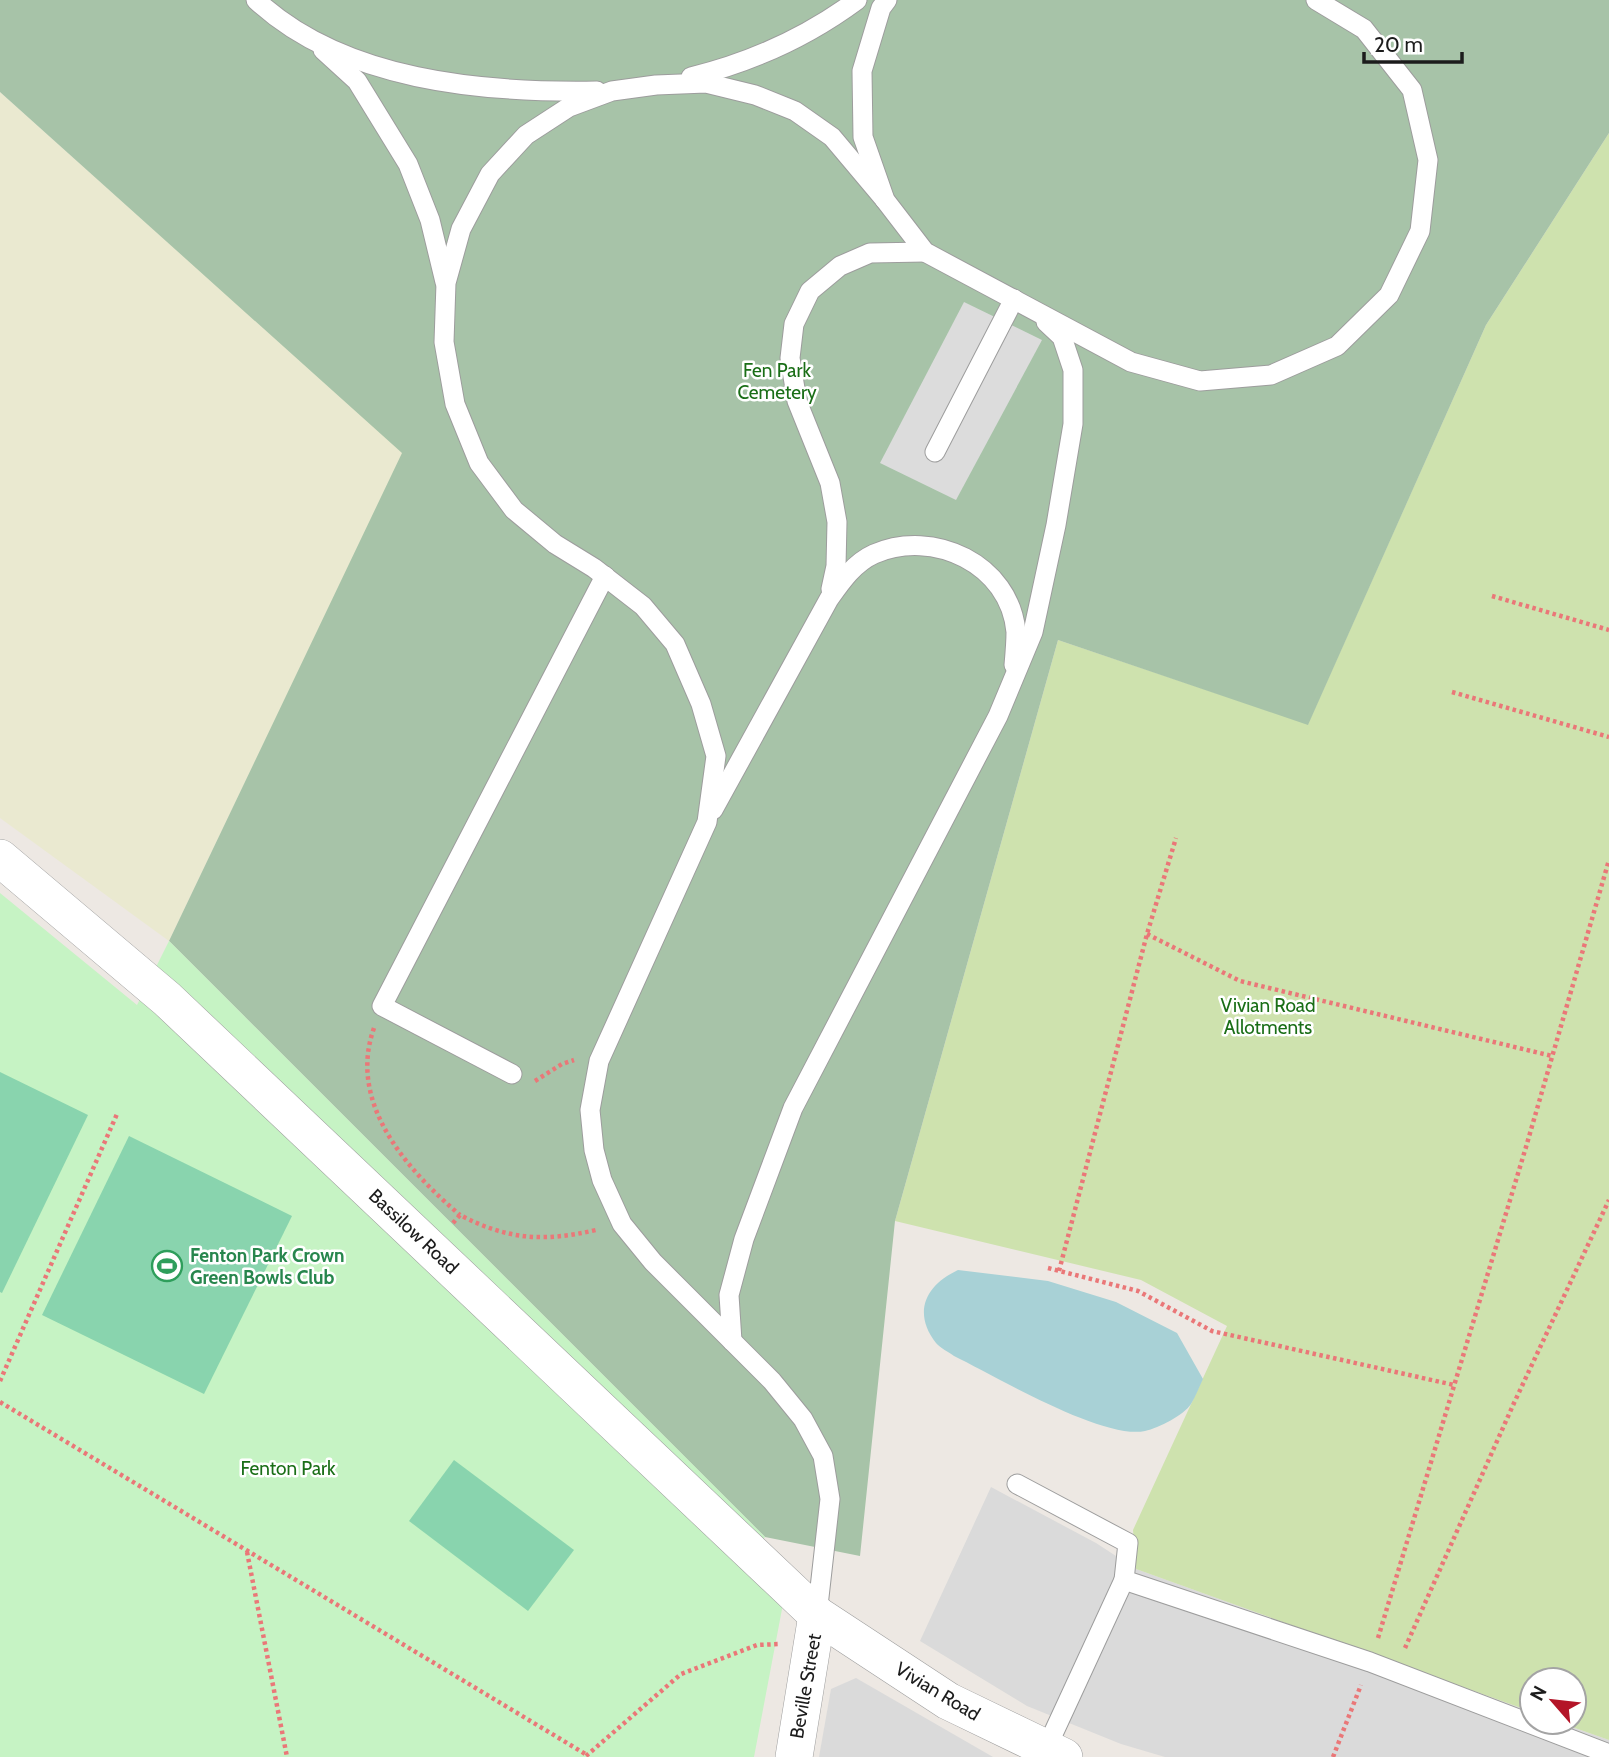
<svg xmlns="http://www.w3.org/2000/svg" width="1609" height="1757" viewBox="0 0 1609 1757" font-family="Cabin,sans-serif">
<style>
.residential{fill:#dadada}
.farmland{fill:#eae9d0}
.grass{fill:#cee2ae}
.cemetery{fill:#a7c3a8}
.park{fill:#c6f3c4}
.pitch{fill:#89d4ae}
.parking{fill:#dcdcdc}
.water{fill:#a8d1d6}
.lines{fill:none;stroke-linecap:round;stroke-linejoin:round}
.lane-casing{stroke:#9d9d9d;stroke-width:21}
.street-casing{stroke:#9d9d9d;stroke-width:38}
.path{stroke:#ea7778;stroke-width:4.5;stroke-dasharray:3.5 3.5;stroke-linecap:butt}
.lane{stroke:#fff;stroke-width:19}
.street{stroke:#fff;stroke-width:37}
.labels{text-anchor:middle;stroke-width:5;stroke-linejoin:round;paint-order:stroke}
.park-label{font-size:19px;fill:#1a6e17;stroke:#fff}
.street-label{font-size:19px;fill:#1c1c1c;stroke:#fff}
.leisure-label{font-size:19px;font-weight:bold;fill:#27864d;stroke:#fff;text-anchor:start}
</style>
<rect width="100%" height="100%" fill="#ede8e3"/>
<g class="residential">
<polygon points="991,1487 1096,1543 1136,1569 1532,1712 1532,1722 1558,1722 1609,1740 1609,1757 1165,1757 1121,1744 1027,1706 920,1641"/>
<polygon points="856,1678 993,1757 819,1757 831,1689"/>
</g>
<polygon class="farmland" points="0,92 403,453 169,941 0,818"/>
<polygon class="grass" points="1609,133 1609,1740 1558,1722 1574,1722 1574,1680 1532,1680 1532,1712 1136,1569 1133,1530 1227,1326 1141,1280 895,1221 1058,640 1308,724 1486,325"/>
<polygon class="cemetery" points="0,0 1609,0 1609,133 1486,325 1308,725 1058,640 895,1221 860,1556 765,1537 169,941 402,453 0,92"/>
<polygon class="park" points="0,893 137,1005 169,941 765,1537 743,1565 786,1588 754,1757 0,1757"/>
<g class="pitch">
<polygon points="0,1072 88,1115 2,1293 0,1292"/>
<polygon points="129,1136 292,1216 204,1394 42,1315"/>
<polygon points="454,1460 574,1550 528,1611 409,1521"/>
</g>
<polygon class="parking" points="964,302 1042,340 956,500 880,463"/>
<path class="water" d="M958 1270 1048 1281 1116 1302 1177 1333 1203 1379C1199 1387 1196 1396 1191 1404 1184 1415 1159 1428 1145 1431 1103 1440 995 1376 954 1356 949 1352 940 1348 936 1343 912 1312 926 1285 958 1270Z"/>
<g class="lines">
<g class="lane-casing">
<g id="lane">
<path d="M256 0C343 81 483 93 597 91"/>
<polyline points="887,0 881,8 862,71 863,137 885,200 925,252 1131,362 1200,381 1271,375 1337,346 1389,295 1420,231 1428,160 1412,90 1364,29 1316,0"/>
<polyline points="323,50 357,81 408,164 430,220 445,282"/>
<path d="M691 77C752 62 807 37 857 0"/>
<polyline points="935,452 1014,299"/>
<polyline points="831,589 836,566 837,522 830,483 797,401 790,358 794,324 810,291 840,266 870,253 925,252"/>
<path d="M713 810 829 599C841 582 854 563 874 554 933 528 1010 564 1016 632 1016 643 1015 654 1014 665"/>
<polyline points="512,1074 382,1006 605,576"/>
<polyline points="732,1341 729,1295 744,1239 793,1108 998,716 1033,632 1056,525 1073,424 1073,370 1062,337 1046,322"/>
<polyline points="1017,1484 1128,1543 1124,1580 1370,1662 1609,1754"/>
<polyline points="817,1615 830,1499 823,1456 803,1419 772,1381 653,1262 622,1224 602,1180 594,1150 590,1110 599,1061 707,822 716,756 701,704 675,644 643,606 594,568 555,544 514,510 479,463 455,404 444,342 446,283 461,229 490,174 526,135 569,107 612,91 656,85 706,83 755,95 795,111 832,137 885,200"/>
<polyline points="1046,1749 1124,1580"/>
</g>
</g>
<g class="street-casing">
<g id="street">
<polyline points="0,858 167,999 817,1615 948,1701 1064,1757"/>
<polyline points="794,1757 817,1615"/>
</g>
</g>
<g class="path">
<polyline points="1492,596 1609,630"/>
<polyline points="1452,692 1609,737"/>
<polyline points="1147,934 1240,981 1552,1056"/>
<path d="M374 1028C347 1103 407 1170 460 1215"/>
<polyline points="535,1081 562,1064 574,1060"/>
<path d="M453 1223 460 1215C508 1240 544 1242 596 1230"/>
<polyline points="1048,1268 1138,1291 1212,1331 1454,1385"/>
<polyline points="1059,1271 1147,934 1176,838"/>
<polyline points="0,1381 117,1114"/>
<polyline points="0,1402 587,1755"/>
<polyline points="247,1552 287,1757"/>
<polyline points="1378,1638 1526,1147 1609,860"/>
<polyline points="1405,1648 1514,1403 1609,1200"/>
<polyline points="586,1756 681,1674 757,1645 779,1644"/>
<polyline points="1333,1757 1361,1685"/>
</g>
<use href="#lane" class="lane"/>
<use href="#street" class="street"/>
</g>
<defs>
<g id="stadium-ring" transform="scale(1.575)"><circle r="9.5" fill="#fff" stroke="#2e9e5b" stroke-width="1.5"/><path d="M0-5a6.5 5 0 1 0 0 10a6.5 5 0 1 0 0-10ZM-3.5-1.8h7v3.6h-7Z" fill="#2e9e5b"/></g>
</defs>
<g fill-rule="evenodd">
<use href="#stadium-ring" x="167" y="1266"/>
</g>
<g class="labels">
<g class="park-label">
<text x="777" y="377">Fen Park<tspan x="777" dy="22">Cemetery</tspan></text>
<text x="1268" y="1012">Vivian Road<tspan x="1268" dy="22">Allotments</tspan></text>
<text x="288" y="1475">Fenton Park</text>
</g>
<g class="street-label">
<text transform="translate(414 1231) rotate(43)" y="7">Bassilow Road</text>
<text transform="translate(805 1686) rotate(-80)" y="7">Beville Street</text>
<text transform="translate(938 1691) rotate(31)" y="7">Vivian Road</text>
</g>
<g class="leisure-label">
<text x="190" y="1262">Fenton Park Crown<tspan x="190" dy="22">Green Bowls Club</tspan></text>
</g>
</g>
<g transform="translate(1553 1701) rotate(298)"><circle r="33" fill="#ffffff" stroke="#a4a4a4" stroke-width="2"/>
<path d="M0-5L12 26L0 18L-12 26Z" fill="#b41528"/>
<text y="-10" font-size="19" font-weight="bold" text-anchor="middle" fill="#1c1c1c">N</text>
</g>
<path d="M1364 52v10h98v-10" fill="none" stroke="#1c1c1c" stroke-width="3.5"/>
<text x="1374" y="52" font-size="21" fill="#1c1c1c" stroke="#ffffff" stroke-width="5" paint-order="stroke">20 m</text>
</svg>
